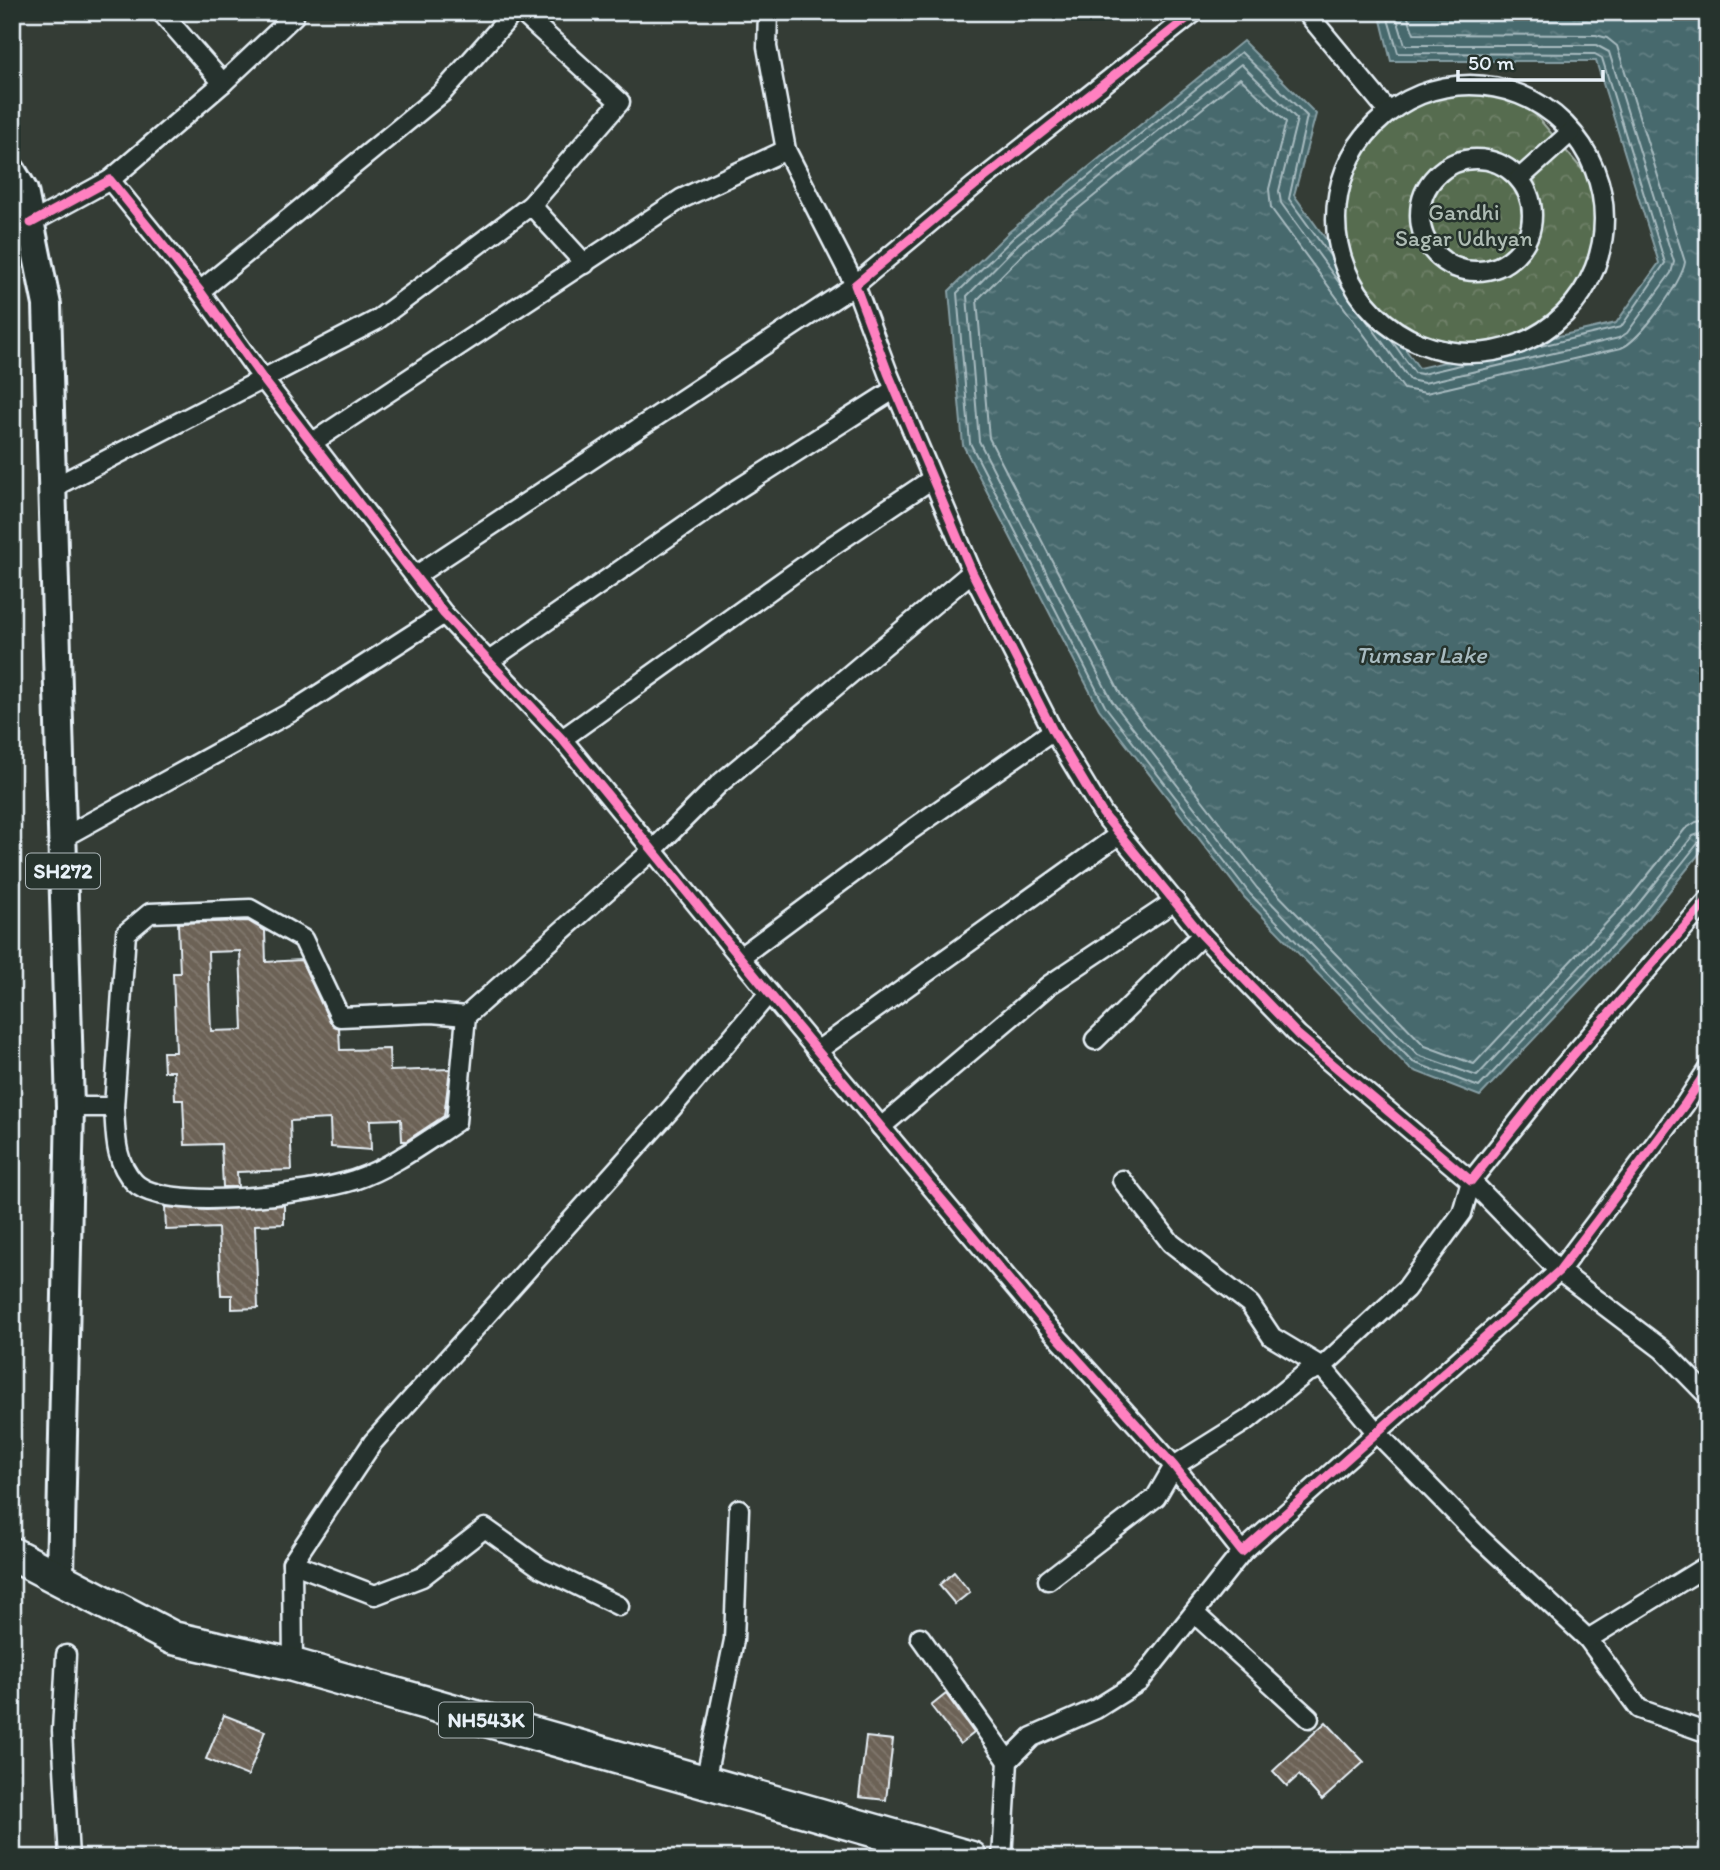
<svg xmlns="http://www.w3.org/2000/svg" width="1720" height="1870" viewBox="0 0 1720 1870" font-family="Itim,sans-serif">
<style>
.forest{fill:url(#forest-crowns);stroke:#a0aea4;stroke-width:2}
.water{fill:url(#water-ripples);stroke:#879fa5;stroke-width:2}
.lines{fill:none;stroke-linecap:round;stroke-linejoin:round}
.shore{stroke:#a8bbc0;stroke-width:2}
.building{fill:url(#building-back-hatch);stroke:#e8f1f8;stroke-width:2;fill-rule:evenodd}
.street-casing{stroke:#e8f1f8;stroke-width:23}
.primary-casing{stroke:#e8f1f8;stroke-width:32}
.highway-casing{stroke:#e8f1f8;stroke-width:37}
.street{stroke:#26332d;stroke-width:18}
.primary{stroke:#26332d;stroke-width:26}
.highway{stroke:#26332d;stroke-width:32}
.cycleway-casing{stroke:#26332d;stroke-width:13}
.cycleway{stroke:#ff80c0;stroke-width:9}
.labels{text-anchor:middle;stroke-width:5;stroke-linejoin:round;paint-order:stroke}
.shield{fill:#26332d;stroke:#aeb8bb;stroke-width:2}
.shield-label{font-size:21px;font-weight:bold;fill:#e8f1f8}
.park-label{font-size:23px;fill:#aebcb4;stroke:#26332d}
.water-label{font-size:24px;font-style:italic;fill:#a8bbc0;stroke:#26332d}
</style>
<defs>
<pattern id="forest-crowns" width="20" height="18" patternUnits="userSpaceOnUse" patternTransform="scale(1.75)"><rect width="20" height="18" fill="#576c4f"/><path d="M2 6a3 3 0 1 1 6 0M12 15a3 3 0 1 1 6 0" fill="none" stroke="#6f8169"/></pattern>
<pattern id="water-ripples" width="26" height="14" patternUnits="userSpaceOnUse" patternTransform="scale(1.75)"><rect width="26" height="14" fill="#47696d"/><path d="M2 4q2-2 4 0t4 0M15 11q2-2 4 0t4 0" fill="none" stroke="#627f83"/></pattern>
<pattern id="building-back-hatch" width="6" height="6" patternUnits="userSpaceOnUse" patternTransform="scale(1.75)"><rect width="6" height="6" fill="#6c6256"/><path d="M-1 5l2 2M0 0l6 6M5-1l2 2" fill="none" stroke="#81796f"/></pattern>
</defs>
<rect width="100%" height="100%" fill="#343c35"/>
<filter id="ink" filterUnits="userSpaceOnUse"><feTurbulence type="fractalNoise" baseFrequency=".0143" numOctaves="2"/><feDisplacementMap in="SourceGraphic" scale="14" xChannelSelector="R" yChannelSelector="G"/><feConvolveMatrix kernelMatrix="1 2 1 2 8 2 1 2 1" color-interpolation-filters="sRGB"/></filter>
<g filter="url(#ink)">
<polygon class="forest" points="1428,90 1517,93 1602,193 1603,238 1563,317 1527,341 1485,353 1441,350 1400,334 1367,306 1344,268 1335,225 1340,182 1388,111"/>
<polygon class="water" points="1379,12 1708,12 1708,843 1647,919 1480,1096 1410,1069 1245,898 1099,709 963,445 949,291 1009,232 1243,41 1316,114 1294,195 1419,368 1616,323 1659,263 1596,61 1391,61"/>
<g class="lines">
<g class="shore">
<polyline points="1386,12 1398,53 1595,54 1602,58 1665,263 1621,327 1422,374 1415,373 1289,199 1307,116 1241,52 1014,237 957,293 970,443 1105,706 1250,894 1413,1062 1479,1087 1642,914 1699,842 1708,839"/>
<polyline points="1395,12 1405,45 1596,45 1609,52 1674,262 1671,273 1627,333 1619,338 1424,383 1410,380 1281,203 1279,191 1297,119 1241,64 1019,243 967,296 979,441 1112,701 1257,888 1418,1055 1477,1076 1635,908 1693,836 1708,831"/>
<path d="M1406 12 1414 34 1596 35 1607 38 1617 46 1685 262C1683 281 1639 342 1621 348L1426 393 1404 389 1271 208 1269 189 1286 122 1240 78 1026 251 977 300 989 438 1121 695 1265 881 1425 1046 1474 1064 1627 901 1685 829 1696 822 1708 820"/>
</g>
</g>
<g class="building">
<path d="M248 921 265 931 266 962 301 960 330 1022 339 1028 340 1050 389 1049 390 1071 450 1069 444 1116 406 1141H402L401 1119 370 1120 371 1150 331 1147 330 1119 290 1121 292 1170 237 1172 238 1187H223L221 1144 185 1145 183 1100H175L174 1071H164L163 1052H176L173 973H180L178 923ZM240 951 243 1030 211 1031 208 952Z"/>
<polygon points="284,1205 284,1224 255,1225 258,1308 232,1309 232,1295 221,1295 218,1228 166,1230 165,1207 207,1210"/>
<polygon points="954,1572 970,1592 955,1604 939,1585"/>
<polygon points="946,1694 974,1733 960,1744 931,1706"/>
<polygon points="224,1715 265,1731 248,1776 206,1759"/>
<polygon points="1326,1722 1364,1762 1322,1800 1299,1775 1287,1786 1273,1771"/>
<polygon points="866,1737 893,1740 886,1800 859,1797"/>
</g>
<g class="lines">
<g class="street-casing">
<g id="street">
<polyline points="1195,12 974,186 855,285 888,373 972,572 1053,731 1103,814 1202,935 1298,1035 1471,1181 1555,1076 1708,900"/>
<polyline points="1306,12 1388,111"/>
<polyline points="223,83 294,16"/>
<circle cx="1470" cy="219" r="134"/>
<circle cx="1476" cy="215" r="56"/>
<polyline points="1519,179 1570,133"/>
<polyline points="110,180 223,83 161,12"/>
<polyline points="531,205 585,264"/>
<polyline points="31,223 110,180 200,291 263,379 444,614 562,739 769,993 1045,1323 1174,1466 1242,1552 1559,1271 1685,1104 1708,1069"/>
<polyline points="200,291 442,93 514,12"/>
<polyline points="313,442 681,199 786,150"/>
<polyline points="52,488 377,320 531,205 620,102 521,12"/>
<polyline points="415,576 855,285 786,150 767,47 768,12"/>
<polyline points="489,661 730,494 895,389"/>
<polyline points="562,739 829,548 932,479"/>
<polyline points="62,838 293,711 444,614"/>
<polyline points="740,957 911,830 1053,731"/>
<polyline points="1095,1040 1202,935"/>
<polyline points="817,1051 1120,834"/>
<polyline points="70,1107 114,1107 126,933 150,913 250,909 303,939 340,1017 431,1013 466,1016 654,849 718,785 972,572"/>
<path d="M114 1107C116 1135 114 1161 134 1182 164 1214 314 1193 354 1180 390 1168 424 1143 456 1122L466 1016"/>
<polyline points="881,1127 1049,985 1175,901"/>
<polyline points="1122,1180 1171,1243 1250,1304 1272,1337 1322,1367 1377,1433 1480,1538 1588,1639 1639,1709 1708,1733"/>
<polyline points="292,1563 375,1595 422,1577 485,1528 541,1568 619,1606"/>
<polyline points="1048,1580 1156,1497 1174,1466 1249,1419 1306,1373 1322,1367 1406,1289 1462,1213 1471,1181 1559,1271 1662,1349 1708,1396"/>
<polyline points="1194,1613 1309,1718"/>
<polyline points="920,1637 1008,1761"/>
<polyline points="1588,1639 1708,1565"/>
<polyline points="66,1655 62,1731 69,1858"/>
<polyline points="293,1665 292,1563 373,1442 672,1108 769,993"/>
<polyline points="705,1782 734,1640 739,1509"/>
<polyline points="1002,1858 1008,1761 1032,1737 1096,1709 1139,1682 1242,1552"/>
</g>
</g>
<g class="primary-casing">
<polyline id="primary" points="12,171 24,191 47,305 70,1107 60,1576"/>
</g>
<g class="highway-casing">
<polyline id="highway" points="12,1554 173,1638 293,1665 971,1858"/>
</g>
<use href="#street" class="street"/>
<use href="#primary" class="primary"/>
<use href="#highway" class="highway"/>
<g class="cycleway-casing">
<g id="cycleway">
<polyline points="1195,12 974,186 855,285 888,373 972,572 1053,731 1103,814 1202,935 1298,1035 1471,1181 1555,1076 1708,900"/>
<polyline points="31,223 110,180 200,291 263,379 444,614 562,739 769,993 1045,1323 1174,1466 1242,1552 1559,1271 1685,1104 1708,1069"/>
</g>
</g>
<use href="#cycleway" class="cycleway"/>
</g>
</g>
<g class="labels">
<g class="shield">
<rect x="26" y="853.5" width="74" height="35" rx="5"/>
<rect x="439" y="1702.5" width="94" height="35" rx="5"/>
</g>
<g class="shield-label">
<text x="63" y="878">SH272</text>
<text x="486" y="1727">NH543K</text>
</g>
<g class="park-label">
<text x="1464" y="220">Gandhi<tspan x="1464" dy="26">Sagar Udhyan</tspan></text>
</g>
<g class="water-label">
<text x="1421" y="663">Tumsar Lake</text>
</g>
</g>
<rect width="1720" height="1870" fill="none" stroke="#26332d" stroke-width="42"/>
<rect x="21" y="21" width="1678" height="1828" fill="none" stroke="#e8f1f8" stroke-width="2.5" filter="url(#ink)"/>
<path d="M1458 70v10h145v-10" fill="none" stroke="#e8f1f8" stroke-width="3.5"/>
<text x="1468" y="70" font-size="21" fill="#e8f1f8" stroke="#26332d" stroke-width="5" paint-order="stroke">50 m</text>
</svg>
